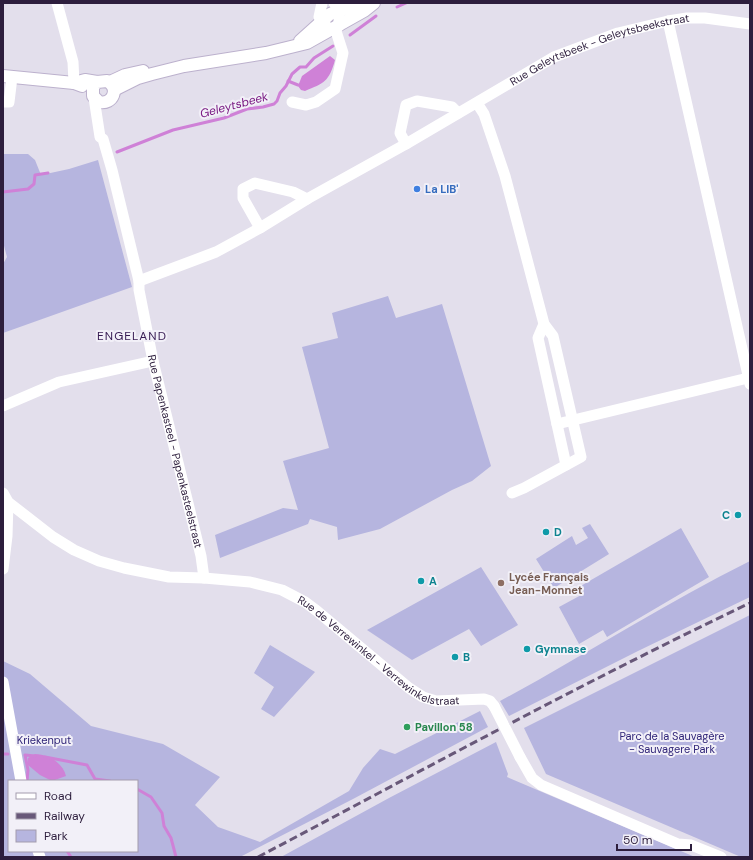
<svg xmlns="http://www.w3.org/2000/svg" width="753" height="860" viewBox="0 0 753 860" font-family="'DM Sans',sans-serif">
<style>
.green{fill:#b6b5df;fill-rule:evenodd}
.water{fill:#cf81d7}
.lines{fill:none;stroke-linecap:round;stroke-linejoin:round}
.stream{stroke:#cf81d7;stroke-width:3}
.secondary-casing{stroke:#bcb1cd;stroke-width:14}
.street{stroke:#fff;stroke-width:11}
.secondary{stroke:#fff;stroke-width:12}
.rail{stroke:#685879;stroke-width:3;stroke-dasharray:8 4;stroke-linecap:butt}
.street-bridge{stroke:#fff;stroke-width:11}
.shop-dot{fill:#3f7fe0;stroke:#f2f0f8;stroke-width:1.5}
.culture-dot{fill:#0f9aa8;stroke:#f2f0f8;stroke-width:1.5}
.education-dot{fill:#8d6e63;stroke:#f2f0f8;stroke-width:1.5}
.leisure-dot{fill:#2e9e5b;stroke:#f2f0f8;stroke-width:1.5}
.labels{text-anchor:middle;stroke-width:4;stroke-linejoin:round;paint-order:stroke}
.street-label{font-size:11px;fill:#2d1e3d;stroke:#f2f0f8}
.shop-label{font-size:11px;font-weight:bold;fill:#366cbe;stroke:#f2f0f8;text-anchor:start}
.culture-label{font-size:11px;font-weight:bold;fill:#0d838f;stroke:#f2f0f8;text-anchor:start}
.education-label{font-size:11px;font-weight:bold;fill:#785e54;stroke:#f2f0f8;text-anchor:start}
.leisure-label{font-size:11px;font-weight:bold;fill:#27864d;stroke:#f2f0f8;text-anchor:start}
.park-label{font-size:11px;fill:#302578;stroke:#f2f0f8}
.water-label{font-size:12px;font-style:italic;fill:#76137f;stroke:#f2f0f8}
.neighbourhood-label{font-size:12px;letter-spacing:1px;fill:#351951;stroke:#f2f0f8}
</style>
<rect width="100%" height="100%" fill="#e3dfec"/>
<g class="green">
<polygon points="3,154 28,154 35,160 41,175 69,169 98,160 132,287 3,333 3,264 7,257 3,242"/>
<polygon points="388,296 396,318 442,304 491,466 472,481 452,490 380,529 338,540 337,527 310,519 308,524 220,558 215,535 283,508 298,510 283,461 329,448 302,347 338,338 332,313"/>
<polygon points="590,524 609,554 554,588 536,559 572,536 576,545 588,538 582,528"/>
<polygon points="681,528 709,577 607,637 603,630 579,644 559,607 583,594 579,587"/>
<path d="M750 561V597L638 651 509 716 500 701C584 656 665 603 750 561Z"/>
<polygon points="481,567 518,625 481,646 469,629 412,660 367,630"/>
<polygon points="750,615 750,857 741,857 546,774 524,728"/>
<polygon points="270,645 315,672 274,717 261,709 274,687 254,673"/>
<path d="M3 661 30 674 91 726 163 744 220 777 195 805 218 827 260 842 349 791 363 768 380 749 395 754 480 711 488 727 353 799 240 857H3ZM9 781H137V851H9Z"/>
<polygon points="496,742 508,774 507,777 695,857 281,857 389,798"/>
</g>
<g class="water">
<path d="M330 56 335 60C329 82 324 83 305 91L301 90 298 86 302 76Z"/>
<path d="M35 754C48 754 63 763 66 776L52 781 40 775 28 765V758Z"/>
</g>
<g class="lines">
<g class="stream">
<polyline points="397,7 406,3"/>
<polyline points="350,35 376,16"/>
<polyline points="288,81 298,85"/>
<polyline points="117,152 173,130 224,118 247,109 263,107 274,104 277,101 280,93 286,86 292,74 300,67 306,67 314,58 333,46"/>
<polyline points="3,192 28,189 34,184 35,175 48,173"/>
<polyline points="3,754 8,754"/>
<polyline points="45,757 87,765 95,779 110,781"/>
<polyline points="27,781 28,770 25,755 35,756"/>
<polyline points="137,789 151,797 162,813 164,826 171,838 176,857"/>
<polyline points="67,851 71,857"/>
</g>
<g class="secondary-casing">
<g id="secondary">
<polyline points="300,41 330,14 337,11 369,3"/>
<polyline points="3,76 74,83 82,86"/>
<polyline points="110,82 125,75 143,71"/>
<path d="M74 83 85 80 97 82 107 81C120 88 113 105 99 102L93 96V87L97 82"/>
<polyline points="114,90 138,78 152,74 184,66 266,53 307,43 364,11 374,3"/>
</g>
</g>
<g class="street">
<polyline points="57,3 73,62 74,83"/>
<polyline points="322,3 319,17 327,27"/>
<polyline points="334,3 339,10 339,26"/>
<polyline points="668,21 750,384"/>
<path id="s1" d="M94 98 100 137 103 139 112 170 139 281V290L153 361 201 556 204 578"/>
<polyline points="3,102 9,102 12,77"/>
<polyline points="292,102 306,105 316,102 335,89 343,53 335,28"/>
<polyline points="477,103 484,114 505,176 544,324 553,336 581,457 524,488 512,493"/>
<polyline points="406,144 400,133 406,105 417,101 452,107 458,113"/>
<polyline points="260,228 243,198 243,189 255,183 293,192 307,199"/>
<path id="s2" d="M139 281 216 252 260 228 307 199 406 144 554 57 618 33 668 21 687 18H705L750 24"/>
<polyline points="544,324 538,338 566,465"/>
<polyline points="3,406 59,382 153,361"/>
<polyline points="557,424 748,378"/>
<path id="s3" d="M3 493 8 502 53 537 74 550 99 561 124 568 169 577 204 578 250 582 282 590 305 602 317 611 409 688 423 697 436 701 484 699 490 701 494 706"/>
<polyline points="3,569 7,536 8,502"/>
<polyline points="3,682 21,781"/>
<polyline points="520,757 532,778 541,785 678,844 691,845 721,857"/>
<polyline points="38,851 40,857"/>
</g>
<use href="#secondary" class="secondary"/>
<path class="rail" d="M258 857C421 771 584 682 750 603"/>
<polyline class="street-bridge" points="494,706 520,757"/>
</g>
<circle class="shop-dot" cx="417" cy="189" r="4"/>
<g class="culture-dot">
<circle cx="738" cy="515" r="4"/>
<circle cx="546" cy="532" r="4"/>
<circle cx="421" cy="581" r="4"/>
<circle cx="527" cy="649" r="4"/>
<circle cx="455" cy="657" r="4"/>
</g>
<circle class="education-dot" cx="501" cy="583" r="4"/>
<circle class="leisure-dot" cx="407" cy="727" r="4"/>
<g class="labels">
<g class="street-label">
<text dy="4" stroke="none"><textPath href="#s2" startOffset="518">Rue Geleytsbeek - Geleytsbeekstraat</textPath></text>
<text dy="4" stroke="none"><textPath href="#s1" startOffset="364">Rue Papenkasteel - Papenkasteelstraat</textPath></text>
<text dy="4" stroke="none"><textPath href="#s3" startOffset="422">Rue de Verrewinkel - Verrewinkelstraat</textPath></text>
</g>
<g class="shop-label">
<text x="425" y="193">La LIB'</text>
</g>
<g class="culture-label">
<text x="730" y="519" text-anchor="end">C</text>
<text x="554" y="536">D</text>
<text x="429" y="585">A</text>
<text x="535" y="653">Gymnase</text>
<text x="463" y="661">B</text>
</g>
<g class="education-label">
<text x="509" y="581">Lycée Français<tspan x="509" dy="13">Jean-Monnet</tspan></text>
</g>
<g class="leisure-label">
<text x="415" y="731">Pavillon 58</text>
</g>
<g class="park-label">
<text x="672" y="740">Parc de la Sauvagère<tspan x="672" dy="13">- Sauvagere Park</tspan></text>
<text x="44" y="744">Kriekenput</text>
</g>
<g class="water-label">
<text transform="translate(234 105) rotate(-15)" y="4">Geleytsbeek</text>
</g>
<g class="neighbourhood-label">
<text x="132" y="340">ENGELAND</text>
</g>
</g>
<rect width="753" height="860" fill="none" stroke="#2d1e3d" stroke-width="8"/>
<rect x="8" y="780" width="130" height="72" fill="#f2f0f8" stroke="#a39cad"/>
<rect x="16" y="793" width="20" height="6" fill="#ffffff" stroke="#a39cad"/>
<text x="44" y="800" font-size="12" fill="#2d1e3d">Road</text>
<rect x="16" y="813" width="20" height="6" fill="#685879" stroke="#a39cad"/>
<text x="44" y="820" font-size="12" fill="#2d1e3d">Railway</text>
<rect x="16" y="830" width="20" height="12" fill="#b6b5df" stroke="#a39cad"/>
<text x="44" y="840" font-size="12" fill="#2d1e3d">Park</text>
<path d="M617 844v6h74v-6" fill="none" stroke="#2d1e3d" stroke-width="2"/>
<text x="623" y="844" font-size="12" fill="#2d1e3d" stroke="#f2f0f8" stroke-width="3" paint-order="stroke">50 m</text>
</svg>
